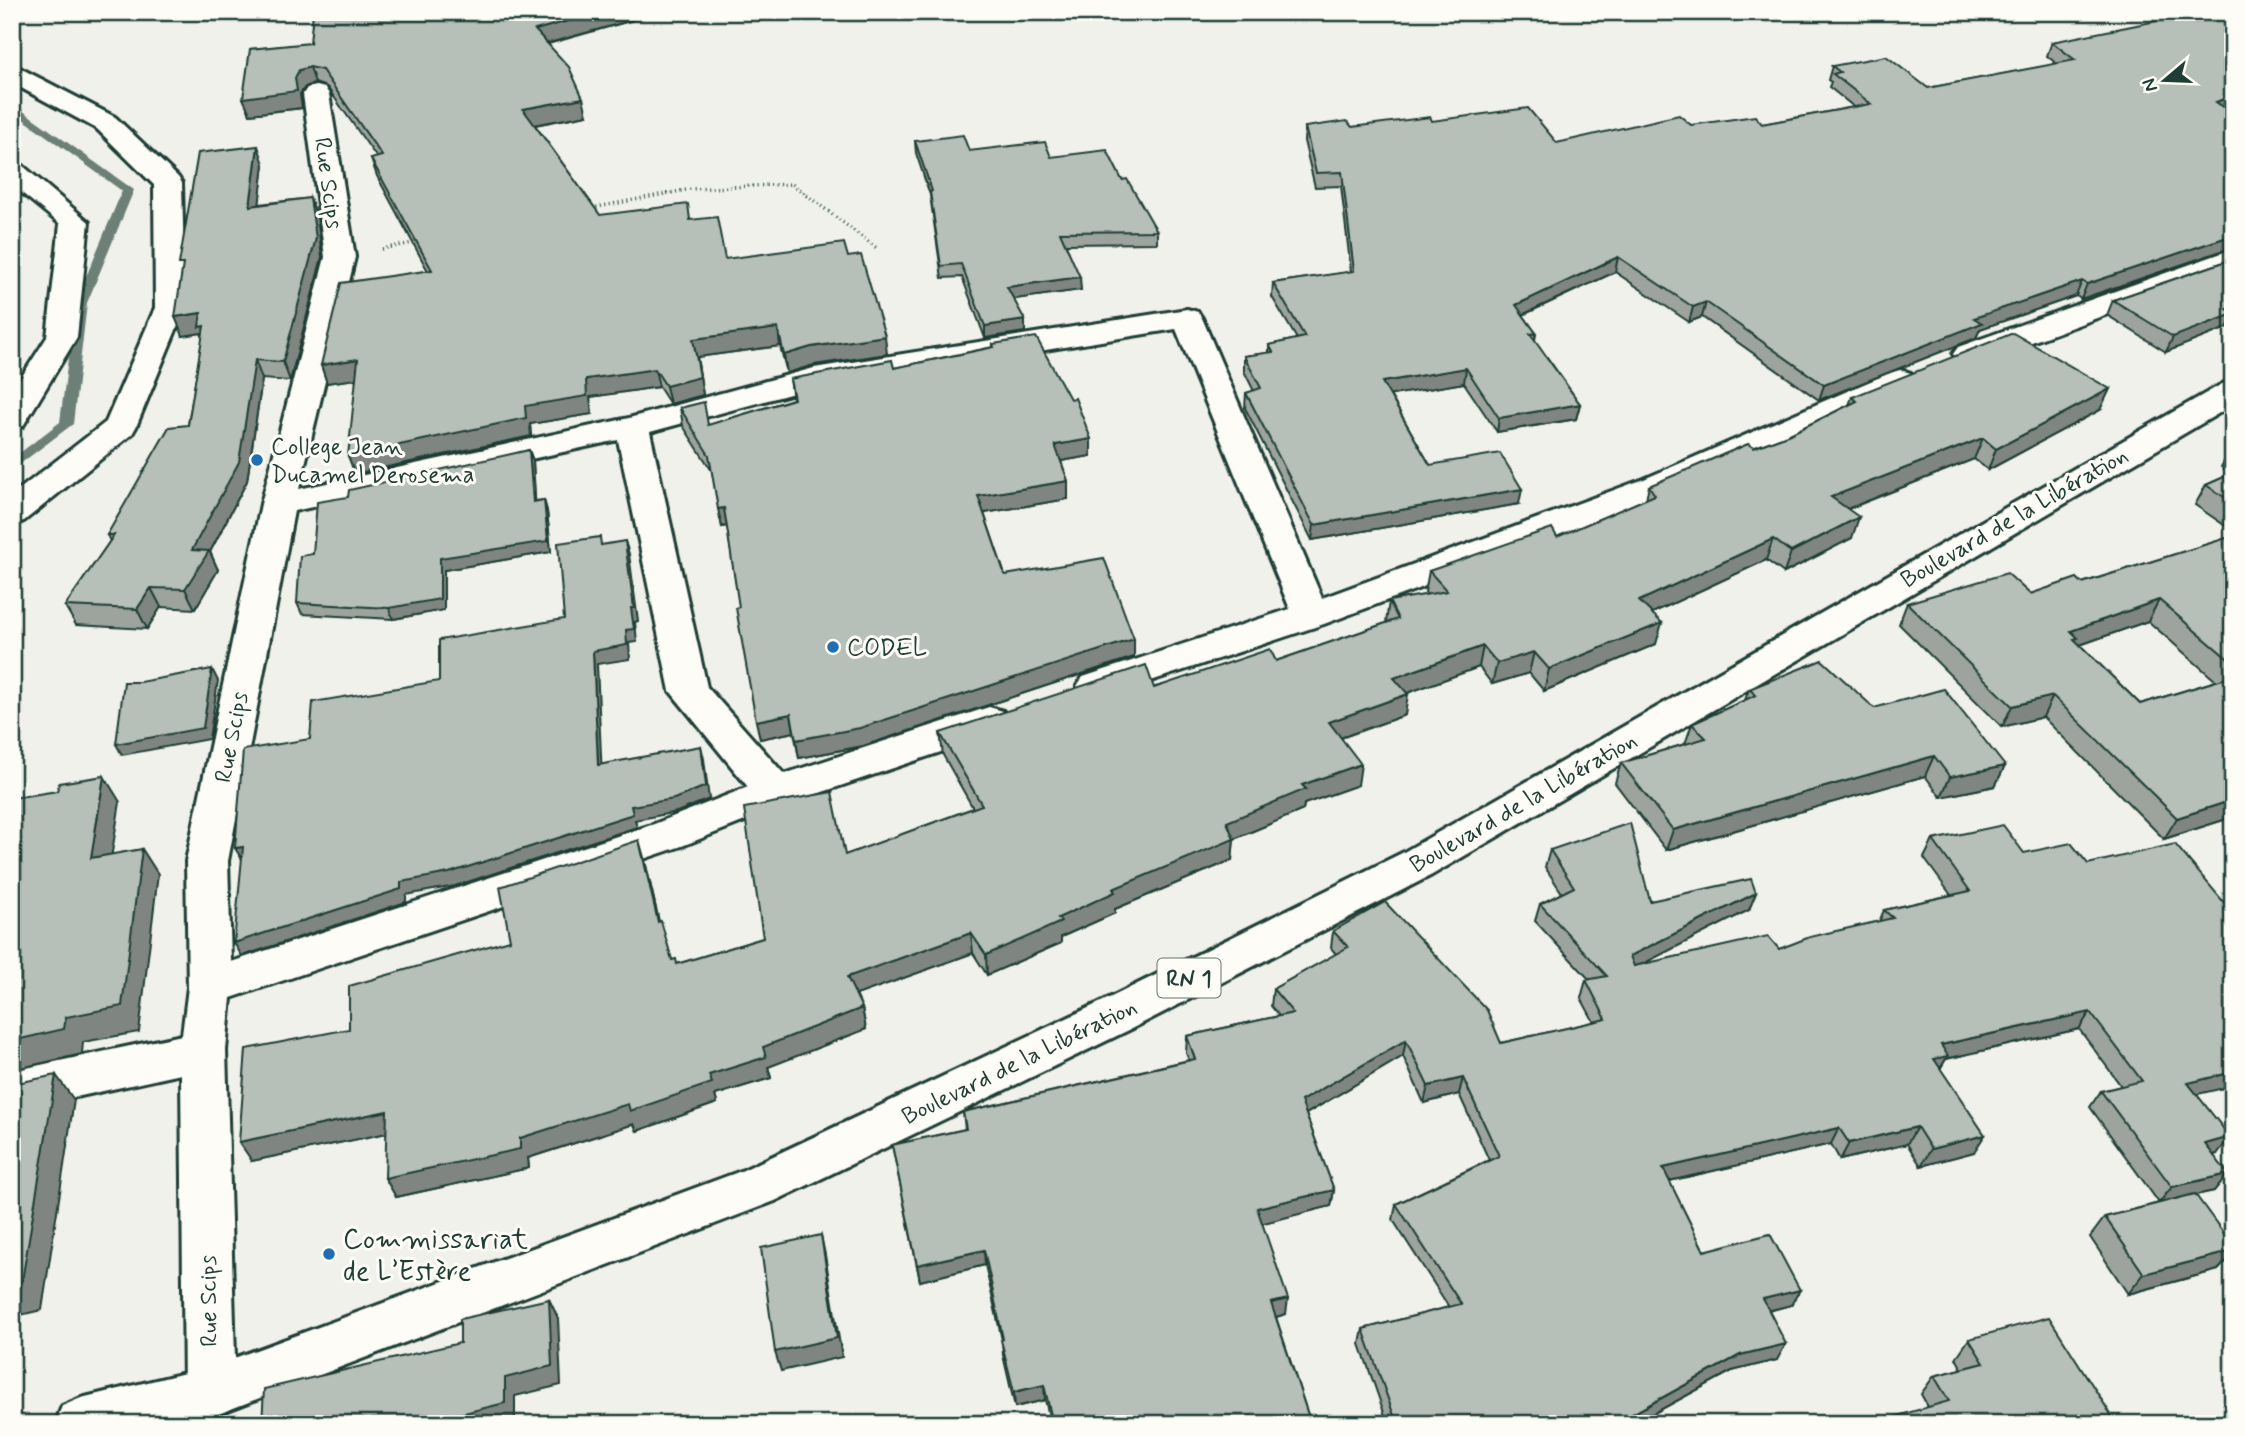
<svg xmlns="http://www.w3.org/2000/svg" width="2245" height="1436" viewBox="0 0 2245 1436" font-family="Mynerve,sans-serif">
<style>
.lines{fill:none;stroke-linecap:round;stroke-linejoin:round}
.stream{fill:#6c8077;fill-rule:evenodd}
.minor-casing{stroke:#1f3d34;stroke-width:6}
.major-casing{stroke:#1f3d34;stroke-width:6}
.path{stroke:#1f3d34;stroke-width:3.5;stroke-dasharray:1 3.5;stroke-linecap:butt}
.minor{fill:#fdfcf7;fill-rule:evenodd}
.major{fill:#fdfcf7;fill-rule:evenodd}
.wall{fill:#9da49e;stroke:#1f3d34;stroke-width:2;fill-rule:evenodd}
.shaded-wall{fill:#7f8681;stroke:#1f3d34;stroke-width:2}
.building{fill:#b6bfb8;stroke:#1f3d34;stroke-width:2}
.poi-dot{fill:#1f6fb2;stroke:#fdfcf7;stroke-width:2.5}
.labels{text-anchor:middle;stroke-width:6;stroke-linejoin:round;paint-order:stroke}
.shield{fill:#fdfcf7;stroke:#62766e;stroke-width:2}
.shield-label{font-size:23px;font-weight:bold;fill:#1f3d34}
.street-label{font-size:24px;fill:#1f3d34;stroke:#fdfcf7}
.poi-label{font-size:24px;fill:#1f3d34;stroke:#fdfcf7;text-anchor:start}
.near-poi-label{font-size:28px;fill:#1f3d34;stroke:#fdfcf7;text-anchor:start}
</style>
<rect width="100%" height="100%" fill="#f0f1eb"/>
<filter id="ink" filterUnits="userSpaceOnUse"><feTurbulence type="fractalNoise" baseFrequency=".0143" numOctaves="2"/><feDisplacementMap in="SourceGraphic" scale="14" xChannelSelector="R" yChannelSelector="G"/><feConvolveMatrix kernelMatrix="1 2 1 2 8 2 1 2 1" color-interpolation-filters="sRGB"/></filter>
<g filter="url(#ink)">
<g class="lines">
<polygon class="stream" points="12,103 134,190 87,303 73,424 12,470 12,459 60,422 75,303 122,191 12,111"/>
<g class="minor-casing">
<g id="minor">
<polygon points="12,64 115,117 178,177 182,183 185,308 136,427 132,434 24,521 12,524 12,495 106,422 155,308 154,185 97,129 12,83"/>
<path d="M316 86 325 88 329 94 355 257 299 489 629 418 814 368 1187 309 1198 312 1202 318 1322 598 1644 479 1889 373 1900 370 1911 373 1916 380 1911 387 1668 495 1324 624 1096 699 1083 695 1077 686 1083 677 1290 609 1176 329 816 387 650 432 707 687 784 774 989 707 1003 711 1008 721 1003 731 790 803 682 846 231 998 226 1050 236 1392 228 1410 210 1417 192 1410 184 1392 181 1074 12 1111V1071L182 1035 188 987 186 861 261 504 325 257 303 94 307 88ZM618 440 670 691 748 787 654 824 231 962 228 861 294 511Z"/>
<polygon points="12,163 22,165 89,222 77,337 23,426 12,429 12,392 47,337 60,224 12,185"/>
<polygon points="2233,249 2233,268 1980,361 1969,363 1958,361 1953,354 1958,347"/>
</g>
</g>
<g class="major-casing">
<polygon id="major" points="2233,381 2233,405 1432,875 1131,1029 775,1201 210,1417 184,1424 55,1424 62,1406 81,1398 210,1367 741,1171 1099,1003 1402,853 2222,384"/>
</g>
<g class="path">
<polyline points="592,208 691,189 792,184 878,249"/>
<polyline points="382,249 418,242"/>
</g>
<use href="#minor" class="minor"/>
<use href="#major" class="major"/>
</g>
<g class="wall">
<polygon points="2233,16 2233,106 2226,109 2081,299 2076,296 1980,329 1976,338 1819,400 1702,317 1689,322 1615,272 1523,315 1536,333 1535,340 1580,404 1576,419 1497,432 1464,383 1390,395 1430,465 1519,504 1312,540 1245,408 1246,393 1254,391 1244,371 1244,356 1269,353 1269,345 1297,339 1272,297 1273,283 1351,272 1341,186 1315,187 1304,141 1305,127 1352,127 1432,121 1557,143 1691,125 1762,124 1854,107 1829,87 1831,82 1828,80 1832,66 1928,88 2057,64 2047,56 2052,42"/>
<polygon points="644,17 548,44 587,115 535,125 600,215 691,220 725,259 848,257 887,354 814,365 787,373 780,346 697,357 703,395 670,404 659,387 590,397 592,414 530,424 531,436 355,474 356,379 327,383 321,365 428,271 377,176 371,159 377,158 327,87 315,83 305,87 300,94 302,108 250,114 250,49"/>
<polygon points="915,141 969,151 1051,157 1122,180 1157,231 1157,243 1066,244 1081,290 1014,299 1025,332 985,338 962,277 942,278 930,195 916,153"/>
<polygon points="264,164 259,204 310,198 317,216 322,257 290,381 262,379 247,481 210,552 218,570 195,609 161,607 147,629 76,625 65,606 110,541 107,535 188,425 203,336 201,333 183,336"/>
<polygon points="2233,259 2233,318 2227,328 2166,352 2107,315 2113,300"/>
<polygon points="993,344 1091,439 1091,456 1061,461 1068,481 1068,499 984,513 1005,575 1134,657 863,746 799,758 794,732 760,739 727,526 722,527 712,471 683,426 680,408 709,425 793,399 790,379 894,368 993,347"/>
<polygon points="1852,397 2100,410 1988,470 1974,459 1848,509 1852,538 1784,573 1766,560 1652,613 1656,644 1544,691 1529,673 1492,684 1479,667 1407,693 1405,715 1341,738 1358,785 1304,804 1303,810 1234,839 1232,860 1115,909 1115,913 1061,937 1061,943 987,975 973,953 856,995 862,1008 866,1029 768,1067 771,1078 715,1095 717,1103 637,1131 634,1124 528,1158 529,1168 396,1197 386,1133 252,1161 349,1029 510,940 645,861 659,922 672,960 677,964 763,938 845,855 973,808 943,755 940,733 1276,661 1386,623 1389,601 1427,595 1425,592 1429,571 1557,537 1646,499 1649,486 1790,434 1849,405"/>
<polygon points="2233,446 2233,531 2195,505 2206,485 2231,474 2221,467"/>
<polygon points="529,450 533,461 535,501 544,500 547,511 551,552 444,570 444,610 393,619 302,614 297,603 313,554 348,497"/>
<path d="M2233 536V817L2164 839 2043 717 2002 727 1899 624 1907 603 2030 594 2082 583ZM2148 621 2216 681 2140 704 2080 645Z"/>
<polygon points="1749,689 1874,708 2005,766 1995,786 1941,797 1925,776 1666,850 1615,783 1621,763 1685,744 1692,724 1745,700"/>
<polygon points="1933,840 2197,1094 2217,1154 2213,1155 2214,1191 2195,1195 2233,1246 2233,1254 2218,1270 2128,1294 2090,1237 2105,1217 2159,1203 2090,1107 2101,1091 2121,1086 2079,1029 1946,1059 1940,1069 1974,1152 1921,1166 1907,1144 1840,1160 1831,1144 1669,1181 1704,1251 1791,1305 1769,1311 1777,1360 1732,1371 1634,1424 1388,1424 1360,1344 1363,1329 1449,1307 1393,1220 1396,1204 1489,1160 1459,1094 1424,1103 1403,1056 1306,1114 1334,1190 1331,1206 1262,1223 1286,1314 1276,1317 1311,1424 1051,1424 1045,1400 1015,1407 1003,1355 1002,1340 985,1265 920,1281 892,1145 965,1129 963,1112 1189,1060 1186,1053 1187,1036 1279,1016 1271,1006 1273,989 1336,954 1331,948 1333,931 1501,1043 1594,1022 1581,998 1586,980 1590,980 1535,921 1540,904 1562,893 1545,867 1550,850 1650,901 1749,910 1639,965 1779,949 1879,922 1884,910 1951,895 1924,858"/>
<polygon points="1969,1339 2117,1424 1928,1407 1921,1394 1934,1376 1962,1369 1956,1358"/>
</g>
<g class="shaded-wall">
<polygon points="600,12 643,12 644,17 538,46 535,30"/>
<polygon points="310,67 315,83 305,87 300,94 302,108 250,114 243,98 299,70"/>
<polygon points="2233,95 2233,106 2210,116 2216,102"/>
<polygon points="583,98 587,115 528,126 523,109"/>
<polygon points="258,146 264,164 257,224 250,206"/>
<polygon points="310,198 317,216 322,257 290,381 283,362"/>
<polygon points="2233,235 2233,247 2081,299 2087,284"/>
<polygon points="1618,257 1615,272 1513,319 1516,305"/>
<polygon points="1080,277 1081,290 1008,300 1007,287"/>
<polygon points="2082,281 2076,296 1980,329 1976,338 1819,400 1824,385 1974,318"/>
<polygon points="1706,302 1702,317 1689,322 1693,307"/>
<polygon points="2233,307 2233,318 2227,328 2166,352 2173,337"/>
<polygon points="201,313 207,346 201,333 183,336 175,317"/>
<polygon points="1025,320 1025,332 985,338 985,326"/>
<polygon points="778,328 780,346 697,357 703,395 670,404 666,386 693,339"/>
<polygon points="1536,333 1533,348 1530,334"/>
<polygon points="885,336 887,354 814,365 787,373 784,355 811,347"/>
<polygon points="358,359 364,378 327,383 321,365"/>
<polygon points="255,360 262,379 247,481 210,552 218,570 195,609 185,589 192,550"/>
<polygon points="1466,368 1464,383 1381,397 1382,382"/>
<polygon points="655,369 659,387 590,397 592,414 530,424 531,436 355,474 348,456 525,406 586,379"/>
<polygon points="2110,389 2100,410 1988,470 1996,449"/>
<polygon points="1580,404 1576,419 1497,432 1499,418"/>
<polygon points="1983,438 1974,459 1824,518 1831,497"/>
<polygon points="1091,439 1091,456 1055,462 1055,445"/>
<polygon points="529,450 533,461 536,513 533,502"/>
<polygon points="1068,481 1068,499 979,514 978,496"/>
<polygon points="1522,489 1519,504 1312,540 1314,525"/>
<polygon points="544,500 547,511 551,552 444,570 444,610 393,619 389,608 440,558"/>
<polygon points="724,508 727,526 722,527 718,509"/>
<polygon points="1859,517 1852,538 1784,573 1791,552"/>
<polygon points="1773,539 1766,560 1633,622 1639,601"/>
<polygon points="625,541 629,554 638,621 635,622 637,642 629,643 630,659 597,664 602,778 598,765 593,651 626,630"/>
<polygon points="151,588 161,607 147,629 137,609"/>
<polygon points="2159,600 2148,621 2074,647 2071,631"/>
<polygon points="1662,623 1656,644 1544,691 1549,669"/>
<polygon points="1134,639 1134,657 863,746 799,758 796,740"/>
<polygon points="1483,646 1479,667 1391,699 1394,678"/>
<polygon points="1534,652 1529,673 1492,684 1497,663"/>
<polygon points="212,669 218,681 209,739 122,755 116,744"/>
<polygon points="1408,694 1405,715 1326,743 1329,722"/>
<polygon points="2053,696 2043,717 2002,727 2012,706"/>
<polygon points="791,714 794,732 760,739 756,721"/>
<polygon points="701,746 704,759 709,799 677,812 635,820 637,827 455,886 406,895 406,902 242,956 234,943 401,882 631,806"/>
<polygon points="1934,756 1925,776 1666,850 1673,830"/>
<polygon points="1361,764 1358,785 1304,804 1303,810 1234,839 1232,860 1115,909 1115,913 1061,937 1061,943 987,975 986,955 1113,889 1227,822 1302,785"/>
<polygon points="2005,766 1995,786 1941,797 1950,777"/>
<polygon points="104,776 120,802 107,884 91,858"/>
<polygon points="2233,800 2233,817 2164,839 2177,818"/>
<polygon points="639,840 645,861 664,943 658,922"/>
<polygon points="243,847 243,861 235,848"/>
<polygon points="142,849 158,874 139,1032 83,1042 82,1054 12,1070 12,1041 66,1017"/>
<polygon points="1756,893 1749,910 1625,973 1630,956"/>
<polygon points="971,933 973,953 851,997 847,977"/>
<polygon points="862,1008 866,1029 768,1067 771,1078 715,1095 717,1103 637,1131 634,1124 528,1158 529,1168 396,1197 385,1178 520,1138 709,1075 763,1047"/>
<polygon points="2090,1012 2079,1029 1946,1059 1938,1072 1924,1076 1941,1045"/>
<polygon points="1406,1040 1403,1056 1299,1118 1301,1101"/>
<polygon points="2233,1072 2233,1086 2176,1099 2188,1083"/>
<polygon points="56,1075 74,1100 42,1310 12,1317 12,1289"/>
<polygon points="1463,1078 1459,1094 1424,1103 1428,1086"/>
<polygon points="387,1111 397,1131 252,1161 239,1142"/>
<polygon points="1917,1127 1907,1144 1840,1160 1849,1143"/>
<polygon points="1839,1128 1831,1144 1656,1184 1663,1168"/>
<polygon points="1985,1135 1974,1152 1921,1166 1931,1149"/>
<polygon points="2230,1137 2217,1154 2192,1160 2205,1144"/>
<polygon points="2228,1174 2214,1191 2159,1203 2172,1187"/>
<polygon points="1334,1190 1331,1206 1256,1225 1257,1208"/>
<polygon points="821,1235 825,1255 842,1357 781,1371 775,1352"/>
<polygon points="984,1250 985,1265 920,1281 917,1265"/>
<polygon points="2233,1251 2233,1254 2218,1270 2128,1294 2144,1274"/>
<polygon points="1800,1290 1791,1305 1755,1314 1763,1299"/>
<polygon points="549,1299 558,1318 561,1385 515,1396 515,1422 506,1424 452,1424 452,1416 505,1378"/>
<polygon points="1288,1299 1286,1314 1269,1319 1271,1303"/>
<polygon points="1786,1344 1777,1360 1732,1371 1634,1424 1614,1424 1740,1355"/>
<polygon points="1044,1385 1045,1400 1015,1407 1014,1392"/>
</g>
<g class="building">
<polygon points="313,12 600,12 535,30 569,67 583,98 523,109 600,215 688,204 690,220 717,217 725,259 844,243 848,257 861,255 885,336 811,347 784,355 778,328 693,339 700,377 666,386 655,369 586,379 587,396 525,406 526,418 348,456 358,359 321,365 341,283 432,270 371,159 382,156 322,70 310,67 299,70 295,78 297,91 243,98 250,49 310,43"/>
<polygon points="2201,12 2227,12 2233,16 2233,95 2216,102 2233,114 2233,235 2087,284 2082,281 1974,318 1982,323 1824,385 1706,302 1693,307 1618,257 1516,305 1536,333 1530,334 1580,404 1499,418 1466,368 1382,382 1430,465 1500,453 1522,489 1314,525 1246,393 1261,388 1244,356 1273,352 1269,345 1305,337 1273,283 1354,271 1342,172 1316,173 1305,127 1347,121 1352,127 1430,117 1432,121 1528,108 1557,143 1679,115 1691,125 1755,116 1762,124 1871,104 1833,74 1840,72 1832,66 1886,56 1928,88 2075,60 2052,42"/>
<polygon points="963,135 969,151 1045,142 1051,157 1107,150 1122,180 1127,179 1157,231 1060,232 1080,277 1007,287 1025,320 985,326 961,264 941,266 930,192 932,191 915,141"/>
<polygon points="258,146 250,206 310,198 316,238 283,362 255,360 239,462 192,550 209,551 185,589 151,588 137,609 65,606 114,535 107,535 169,427 188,425 204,326 199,327 201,313 175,317 183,264 179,264 198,153"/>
<polygon points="2233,259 2233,307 2227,309 2233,313 2233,314 2173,337 2113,300"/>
<polygon points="2013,333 2110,389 1996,449 1983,438 1831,497 1859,517 1791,552 1773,539 1639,601 1662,623 1549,669 1534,652 1497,663 1483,646 1394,678 1408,694 1329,722 1361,764 1302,785 1306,789 1227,822 1234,839 1113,889 1115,892 1058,918 1061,922 986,955 971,933 847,977 862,1008 763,1047 766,1057 709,1075 712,1083 630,1111 628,1104 520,1138 520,1149 385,1178 387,1111 239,1142 246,1049 349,1029 349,986 510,940 500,887 639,840 658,922 661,921 672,960 676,959 677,964 763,938 744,808 832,792 845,855 982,805 940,733 1146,665 1154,688 1270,649 1276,661 1398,619 1389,601 1447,591 1429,571 1552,528 1557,537 1655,495 1649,486 1748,444 1754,448 1790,434 1857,401 1852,397"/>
<polygon points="1036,337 1070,399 1075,398 1091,439 1055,445 1068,481 978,496 1005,575 1104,558 1134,639 860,728 796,740 791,714 756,721 736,608 739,607 724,508 718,509 709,455 680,408 704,402 708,425 794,399 790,379 892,360 894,368 994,347 993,344"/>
<polygon points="529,450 533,502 544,500 548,541 440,558 440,599 389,608 297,603 300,556 313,554 317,502 348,497 349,490"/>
<polygon points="2233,473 2233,503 2206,485"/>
<polygon points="2233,536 2233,663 2159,600 2071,631 2078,638 2074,639 2140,704 2233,676 2233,800 2177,818 2053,696 2012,706 1907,603 2007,573 2030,594 2077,578 2082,583"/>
<polygon points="600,537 601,545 625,541 634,608 631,608 634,629 626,630 627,645 593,651 598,765 701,746 706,786 674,799 631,806 633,814 449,873 401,882 401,889 234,943 243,847 235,848 243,750 310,739 313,702 439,681 439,640 564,619 558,543"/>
<polygon points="1822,660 1874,708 1944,689 2005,766 1950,777 1934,756 1673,830 1621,763 1706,738 1692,724 1756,695 1749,689"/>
<polygon points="212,669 203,728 116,744 124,682 140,682"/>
<polygon points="104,776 91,858 142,849 122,1006 66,1017 64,1029 12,1041 12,798 57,791 59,783"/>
<polygon points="1630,823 1650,901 1751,879 1756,893 1630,956 1634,966 1768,936 1779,949 1810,937 1893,918 1884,910 1970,891 1933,840 2003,825 2024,853 2071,843 2088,864 2175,844 2233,913 2233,1072 2188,1083 2230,1137 2205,1144 2228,1174 2172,1187 2101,1091 2142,1081 2090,1012 1941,1045 1948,1056 1934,1059 1985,1135 1931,1149 1917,1127 1849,1143 1839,1128 1663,1168 1704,1251 1770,1234 1800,1290 1763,1299 1786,1344 1740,1355 1614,1424 1397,1424 1363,1329 1461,1304 1396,1204 1499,1156 1463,1078 1428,1086 1406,1040 1301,1101 1334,1190 1257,1208 1288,1299 1271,1303 1311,1424 1053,1424 1044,1385 1014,1392 1001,1340 1003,1339 984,1250 917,1265 892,1145 966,1129 963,1112 1195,1059 1187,1036 1293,1013 1273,989 1348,947 1333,931 1385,902 1487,1010 1501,1043 1606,1019 1586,980 1607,976 1540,904 1574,887 1550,850"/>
<polygon points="56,1075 21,1287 12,1289 12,1084"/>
<polygon points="2195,1194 2233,1246 2233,1251 2144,1274 2105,1217"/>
<polygon points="821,1235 837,1338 775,1352 761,1248"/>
<polygon points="549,1299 552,1366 505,1378 505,1403 452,1416 452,1424 262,1424 264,1389 460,1343 460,1319"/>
<polygon points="2049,1317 2117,1424 1870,1424 1949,1401 1934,1376 1984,1363 1969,1339"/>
</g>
</g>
<g class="poi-dot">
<circle cx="257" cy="460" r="7"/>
<circle cx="833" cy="647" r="7"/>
<circle cx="329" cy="1254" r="7"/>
</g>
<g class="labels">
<rect class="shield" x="1157.5" y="958.5" width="63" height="39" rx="5"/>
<g class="shield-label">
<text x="1189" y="986">RN 1</text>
</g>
<g class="street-label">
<text transform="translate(329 183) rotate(82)" y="8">Rue Scips</text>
<text transform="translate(2014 517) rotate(-30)" y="8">Boulevard de la Libération</text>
<text transform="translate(231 737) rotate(-79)" y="8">Rue Scips</text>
<text transform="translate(1523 802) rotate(-30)" y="8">Boulevard de la Libération</text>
<text transform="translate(1019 1061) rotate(-26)" y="8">Boulevard de la Libération</text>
<text transform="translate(208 1301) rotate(-91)" y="8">Rue Scips</text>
</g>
<g class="poi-label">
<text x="271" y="454">College Jean<tspan x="271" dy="28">Ducamel Derosema</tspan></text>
<text x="847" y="655">CODEL</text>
</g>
<g class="near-poi-label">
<text x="343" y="1248">Commissariat<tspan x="343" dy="32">de L’Estère</tspan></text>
</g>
</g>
<rect width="2245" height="1436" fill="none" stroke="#fdfcf7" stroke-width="42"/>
<rect x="21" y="21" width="2203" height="1394" fill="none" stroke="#1f3d34" stroke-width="2.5" filter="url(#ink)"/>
<g transform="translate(2165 80) rotate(251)" stroke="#fdfcf7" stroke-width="5" paint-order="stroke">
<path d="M0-5L12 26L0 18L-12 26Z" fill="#1f3d34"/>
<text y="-10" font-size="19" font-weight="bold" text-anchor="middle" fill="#1f3d34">N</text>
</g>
</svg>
